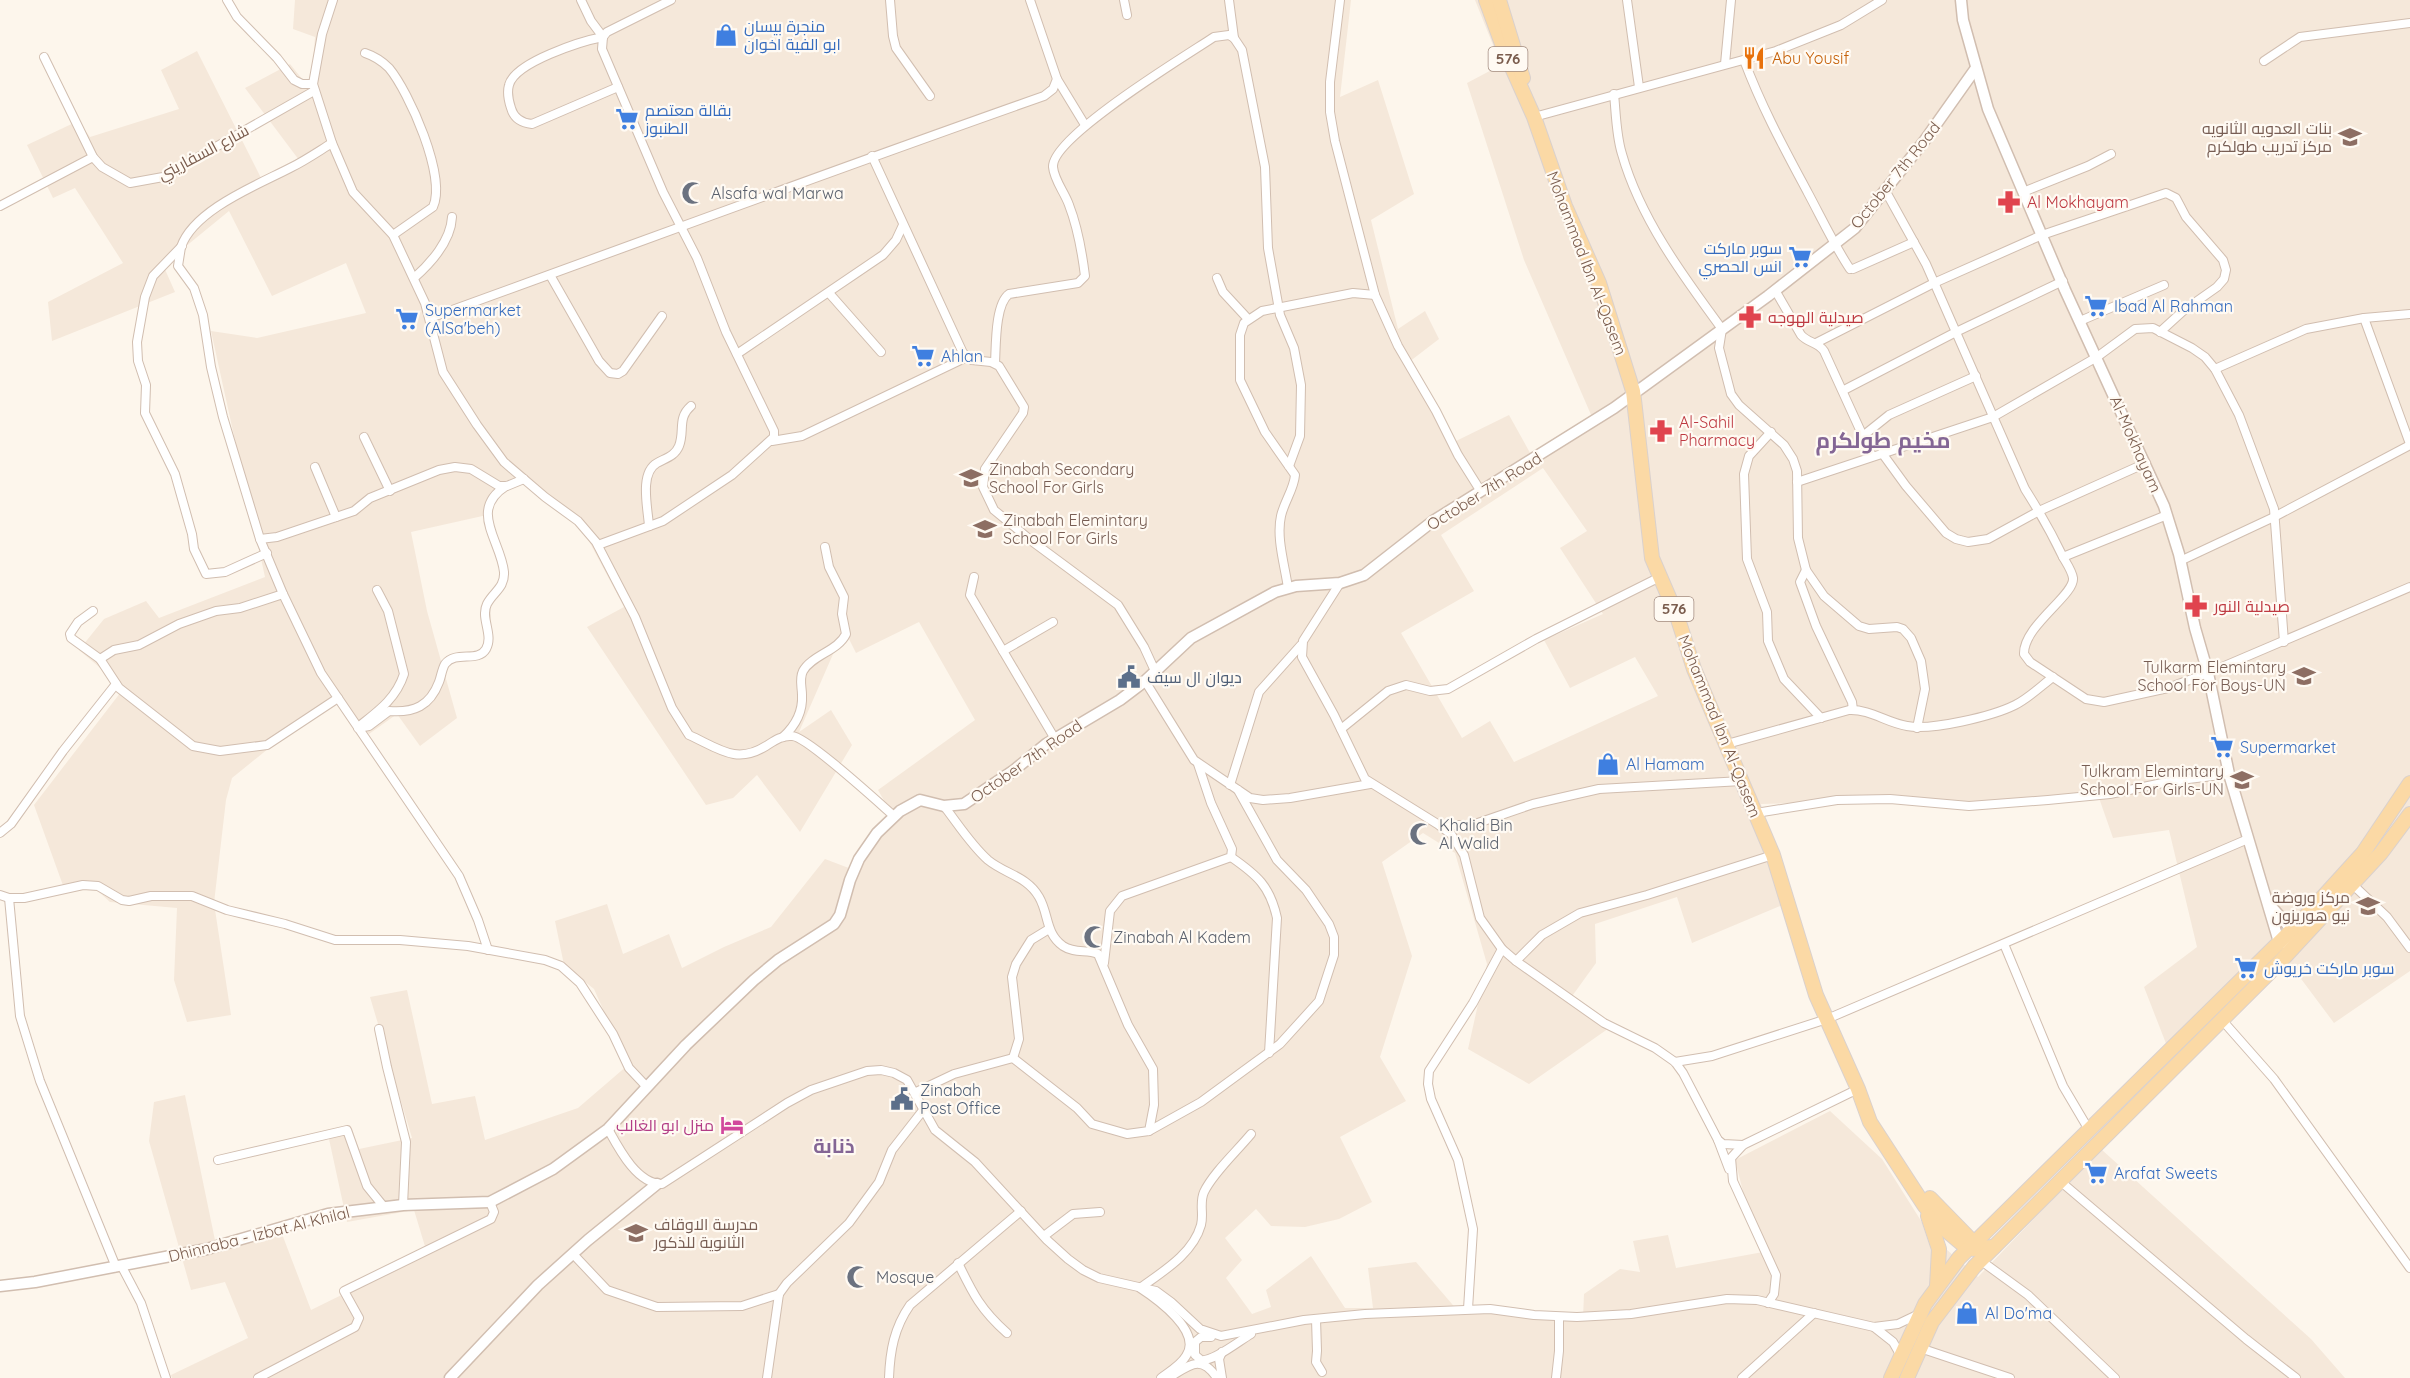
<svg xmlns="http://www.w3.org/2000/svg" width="2410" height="1378" viewBox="0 0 2410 1378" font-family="Quicksand,Cairo,sans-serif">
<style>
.residential{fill:#f5e8da;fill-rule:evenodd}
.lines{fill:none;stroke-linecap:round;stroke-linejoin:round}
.minor-casing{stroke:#d1beb0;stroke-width:10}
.tertiary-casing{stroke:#d1beb0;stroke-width:13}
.primary-casing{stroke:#dad1cd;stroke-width:16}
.minor{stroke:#fff;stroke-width:8}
.tertiary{stroke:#fff;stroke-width:10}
.primary{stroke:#fbd9a5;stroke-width:14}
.labels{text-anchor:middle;stroke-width:4.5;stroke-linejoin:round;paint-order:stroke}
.shield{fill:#fffaf3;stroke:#a28b7f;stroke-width:1.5}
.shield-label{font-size:15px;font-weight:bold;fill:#7a5c4d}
.shop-label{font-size:16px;fill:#366cbe;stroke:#fffaf3;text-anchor:start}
.food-label{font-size:16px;fill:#c56008;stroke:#fffaf3;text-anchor:start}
.education-label{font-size:16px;fill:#785e54;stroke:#fffaf3;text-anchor:end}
.street-label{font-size:16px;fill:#7a5c4d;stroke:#fffaf3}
.worship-label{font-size:16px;fill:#5b616d;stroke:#fffaf3;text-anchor:start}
.health-label{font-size:16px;fill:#be3a42;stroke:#fffaf3;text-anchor:start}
.service-label{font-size:16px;fill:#4e5e75;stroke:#fffaf3;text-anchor:start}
.hotel-label{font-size:16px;fill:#b23c85;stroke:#fffaf3;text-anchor:end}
.quarter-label{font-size:20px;font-weight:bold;fill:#846695;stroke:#fffaf3}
.district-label{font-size:22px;font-weight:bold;fill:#846695;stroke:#fffaf3}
</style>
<rect width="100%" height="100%" fill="#fdf6ec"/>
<path class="residential" d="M295 0H1351L1340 97 1378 80 1414 194 1371 220 1398 329 1425 311 1439 339 1409 362 1454 442 1509 415 1534 460 1595 424 1524 260 1467 83 1501 65 1475 0H2410V971L2334 1023 2287 960 2174 1064 2144 987 2197 947 2169 830 2113 838 2098 795 2018 802 1863 801 1761 804 1785 904 1692 943 1677 897 1595 924 1596 963 1570 999 1612 1026 1529 1084 1468 1049 1487 964 1455 853 1423 833 1382 862 1412 956 1380 1057 1406 1101 1340 1137 1372 1202 1339 1219 1305 1227 1271 1226 1256 1209 1225 1238 1242 1260 1226 1278 1252 1314 1271 1307 1266 1290 1311 1256 1345 1308H1373L1368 1268 1416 1262 1458 1311 1583 1318 1584 1294 1620 1269 1640 1272 1633 1241 1668 1235 1676 1268 1763 1252 1752 1227 1735 1160 1830 1111 1882 1159 1930 1235 1978 1277 2101 1149 2311 1339 2345 1378H172L171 1375 248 1338 225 1282 191 1290 149 1141 154 1102 185 1095 216 1245 282 1234 311 1310 427 1253 414 1210 347 1222 329 1139 352 1129 359 1149 412 1138 370 997 407 990 432 1104 475 1096 485 1140 578 1108 628 1065 594 989 564 965 555 921 607 904 623 954 669 934 682 968 724 947 771 927 825 859 854 870 894 818 878 790 975 720 919 622 856 653 844 629 799 732 831 710 852 745 800 832 757 775 733 798 706 805 587 627 624 607 581 526 523 476 498 491 487 515 411 532 427 611 457 718 420 746 397 714 369 734 337 693 232 778 226 800 214 903 231 1015 187 1022 174 980 177 908 110 902 89 883 65 891 34 805 124 688 79 650 104 619 146 601 159 618 265 577 211 331 257 338 366 313 346 263 272 296 229 211 163 265 175 292 52 341 48 302 123 263 75 188 53 198 27 145 78 121 90 137 179 109 161 70 197 51 262 180 299 160 245 88 290 64 311 90 315 37 293 29ZM1543 468 1587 531 1560 548 1603 614 1544 640 1570 688 1635 657 1658 696 1514 762 1490 721 1462 738 1401 633 1474 591 1441 535Z"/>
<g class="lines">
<g class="minor-casing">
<g id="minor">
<polyline points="227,0 237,17 277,58 294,80 302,84 313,84"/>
<path d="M333 0 322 34 313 84 332 143 353 192 393 235 425 303 443 372 477 425 504 462 545 497 578 521 596 542 635 617 672 708 689 735C718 748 736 765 766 746 774 741 782 735 792 736 806 736 878 802 894 816"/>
<polyline points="581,0 591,21 603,37"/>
<polyline points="890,0 893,36 896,48 930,96"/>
<polyline points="1124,0 1127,15"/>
<polyline points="1229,0 1234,38"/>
<polyline points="1340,0 1330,82 1330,112 1335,141 1375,295 1398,346 1436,411 1458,455 1480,490"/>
<polyline points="1627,0 1639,87"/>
<path d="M603 37C582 41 515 62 509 85 507 92 509 102 511 108 514 119 522 123 532 124L618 87"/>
<path d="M365 53C374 56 382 61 389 68 409 92 447 177 433 207L393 235"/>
<polyline points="44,57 93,157 102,167 130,183 163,177 314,91"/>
<path d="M1744 60C1762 108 1784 148 1808 193 1822 219 1834 245 1850 269"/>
<polyline points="2264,61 2300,37 2410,23"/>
<polyline points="1725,64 1731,0"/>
<polyline points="1057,79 1085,125"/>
<path d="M1614 94C1616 113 1616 135 1622 154 1640 218 1683 276 1722 329L1719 348 1731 394 1739 405 1784 445 1793 459 1797 471 1798 538 1806 570 1824 596 1859 626 1869 629 1897 627 1903 629 1911 638 1921 661 1925 689 1917 728"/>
<polyline points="1534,117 1776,51 1841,25 1882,0"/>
<path d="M332 143C319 151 306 160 292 167 260 184 194 209 181 247 180 253 179 260 178 266L194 288 203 315 211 367 223 417 260 539 283 594 321 673 459 876 478 920 488 950"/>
<polyline points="872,156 963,353 972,360 991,362 999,366 1024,407 1023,413 985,469 983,487 994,510 1033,542 1118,605 1144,647 1155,671"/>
<path d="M1885 190 1926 264 2025 489C2039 511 2052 534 2063 557 2067 564 2072 571 2073 578 2075 595 2023 626 2024 654L2030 662 2086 699 2104 702 2168 688 2208 673 2410 587"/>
<polyline points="2023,192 2088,166 2111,154"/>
<polyline points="0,206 93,157"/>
<polyline points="182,246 153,276 145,297 137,342 138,361 146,385 145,413 175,474 192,534 194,549 206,574 225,572 267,553"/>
<polyline points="1853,269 1914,242"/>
<polyline points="550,275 599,361 610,373 618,374 623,371 662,316"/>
<path d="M414 278C431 263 451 240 452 217"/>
<polyline points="1217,278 1223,292 1248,319"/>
<path d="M1775 290 1801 335C1808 343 1818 342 1824 351L1872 456"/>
<polyline points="829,293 881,352"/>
<path d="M430 318C635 244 839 168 1044 96L1053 89 1057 79 1030 0"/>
<polyline points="2364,318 2410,444"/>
<polyline points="2080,321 2164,285"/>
<polyline points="1816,343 1934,283 2042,235 2166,193 2176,198 2186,217 2223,260 2226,270 2224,279 2217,287 2183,311 2160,332"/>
<polyline points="737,354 883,255 896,240 903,225"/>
<path d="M995 363C996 346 995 304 1009 294L1078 283 1085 276C1082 252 1078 228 1069 205 1065 193 1054 180 1053 167 1051 137 1187 55 1214 37L1229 35 1234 38 1242 50 1265 167 1268 248 1280 315 1294 348 1301 385 1300 436 1289 466"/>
<polyline points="2215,369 2306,329 2364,318 2410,314"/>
<polyline points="1844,390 1956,332 2063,281"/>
<polyline points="1771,432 1749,456 1744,474 1747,559 1767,612 1768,641 1784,679 1821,718"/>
<polyline points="1864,435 1889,415 1976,376"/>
<polyline points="364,437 390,491"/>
<polyline points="772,441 802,436 967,357"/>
<polyline points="1882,453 1906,486 1946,533 1956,539 1968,542 1988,539 2039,511 2146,463"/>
<polyline points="315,467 336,517"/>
<polyline points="1797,482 1993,417 2097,357 2135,329 2153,328 2192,348 2205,357 2215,369 2239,415 2274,509 2284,642"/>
<path d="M649 526C648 509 639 473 657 463 666 458 675 456 679 446 685 431 677 418 691 406"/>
<polyline points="260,539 277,537 354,511 370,498 439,470 455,467 471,469 499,486 507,486 524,479"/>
<polyline points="598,545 663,521 732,475 774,437 774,431 726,332 697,258 663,192 602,49 603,37 607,32 671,0"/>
<polyline points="2063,557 2167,515"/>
<polyline points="2180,561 2274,517 2410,445"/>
<polyline points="1806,570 1800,582 1816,626 1852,702 1853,710"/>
<polyline points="974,577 970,595 1055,739"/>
<polyline points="1340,583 1303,641 1302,657 1334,715 1365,779 1439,825 1472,825 1533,804 1599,789 1742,781"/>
<path d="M1288 588C1285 566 1276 538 1281 516 1284 502 1294 489 1295 475L1265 432 1240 380V335L1244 323 1262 311 1353 293 1375 295"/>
<polyline points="93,611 78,622 70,634 71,638 100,659 119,688 193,746 220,751 267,745 338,698"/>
<polyline points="1003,651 1053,622"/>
<polyline points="100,659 114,650 139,645 179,624 216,611 240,608 283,594"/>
<polyline points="1145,681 1194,760 1250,798 1263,800 1290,798 1370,784"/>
<path d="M358 727C377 712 396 699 404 674L388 611 377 590"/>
<path d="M358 728 369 726 389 711C414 713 430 706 439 682 441 677 442 669 445 664 456 650 478 663 486 649 494 635 480 618 487 604 493 592 505 588 504 572 501 541 468 510 506 486"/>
<polyline points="1341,729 1388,691 1406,685 1430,691 1448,689 1536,639 1660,577"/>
<path d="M783 737C795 726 803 712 802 695 802 687 799 679 803 671 812 655 838 651 846 634L842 614 844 597 829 567 825 547"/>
<path d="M1727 744 1849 710C1870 709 1887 723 1907 726 1931 731 1993 716 2015 705 2029 698 2041 686 2053 677"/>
<polyline points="1230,785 1259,692 1301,645"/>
<polyline points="1756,813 1837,800 1890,799 1969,806 2048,800 2110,794 2172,781 2229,774"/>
<polyline points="1440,826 1451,834 1464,855 1480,918 1502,949 1516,961 1604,1023 1655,1048 1675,1062 1683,1073 1718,1140 1723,1144 1743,1145"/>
<polyline points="0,833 11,824 63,751 116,684"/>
<path d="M1231 857C1257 875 1270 886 1277 918L1269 1053"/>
<polyline points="2352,884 2387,917 2410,948"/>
<polyline points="0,895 9,898 24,898 83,885 98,886 122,900 129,901 151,896 192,896 227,910 285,924 335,940 400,940 468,946 545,960 561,966 580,983 613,1034 629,1068 646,1086"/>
<polyline points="9,898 20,1016 40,1081 116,1267"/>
<polyline points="2004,944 2063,1086 2089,1130"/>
<polyline points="1516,961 1542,935 1580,913 1647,895 1773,855"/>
<polyline points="1104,963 1110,911 1122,896 1231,857 1232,849 1211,803 1198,764"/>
<polyline points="2222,1020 2274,1079 2410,1268"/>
<polyline points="379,1029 387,1067 406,1142 403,1205"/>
<polyline points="1013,1058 1019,1039 1012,977 1016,964 1031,940 1049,929"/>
<polyline points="1675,1062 1712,1056 1827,1019 2248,839"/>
<path d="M916 1092 954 1074 1013 1058 1077 1108 1092 1124 1127 1134 1149 1131 1154 1105 1153 1069 1128 1025 1098 954C1087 949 1075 954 1063 946 1045 933 1049 914 1039 897 1027 876 1005 874 988 860 971 845 958 824 944 806"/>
<path d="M608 1129C619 1149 637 1184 662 1184L787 1103 811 1090 867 1071 881 1070 894 1073 907 1080 935 1130 975 1162 1047 1240 1068 1259 1083 1270 1099 1278 1156 1291 1171 1302 1200 1329 1221 1336 1304 1320 1365 1314 1490 1309 1534 1315 1577 1317 1631 1314 1727 1299 1757 1300 1874 1327 1898 1324 1919 1314"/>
<polyline points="1149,1131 1201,1102 1280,1044 1319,1001 1334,955 1334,937 1329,924 1306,890 1277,860 1238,790"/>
<polyline points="1718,1140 1729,1169"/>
<polyline points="218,1160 347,1130 367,1186 384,1207"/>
<polyline points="2060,1181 2246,1339 2296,1378"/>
<polyline points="1044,1236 1073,1214 1100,1212"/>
<polyline points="573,1254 607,1290 657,1307 742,1306 779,1294"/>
<polyline points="1980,1260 2028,1295 2115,1378"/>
<path d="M958 1263C973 1294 981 1310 1007 1333"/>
<polyline points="121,1265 141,1303 166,1378"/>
<polyline points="1768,1303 1774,1294 1776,1275 1733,1181 1731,1158 1743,1145 1858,1089"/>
<polyline points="1468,1309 1473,1229 1458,1160 1431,1099 1428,1084 1429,1071 1473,1003 1502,949"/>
<polyline points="1316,1319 1317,1351 1316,1362 1322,1372"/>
<polyline points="1874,1327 1893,1342 1901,1356"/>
<path d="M1211 1337H1201L1195 1342V1355L1201 1360C1213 1362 1239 1341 1251 1334"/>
<polyline points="1920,1348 2010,1378"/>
<path d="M1170 1377C1190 1365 1201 1354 1217 1378"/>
<polyline points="258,1378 355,1327 359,1318 344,1291 491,1219 494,1212 490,1202"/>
<polyline points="767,1378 779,1294 787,1283 849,1223 879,1182 892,1150 924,1109"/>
<path d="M889 1378C890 1351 894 1328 910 1305L1021 1211"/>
<path d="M1161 1378C1169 1372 1181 1365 1186 1356 1203 1332 1157 1299 1140 1288 1162 1272 1193 1254 1201 1225 1204 1214 1199 1203 1204 1192 1213 1173 1237 1151 1251 1134"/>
<polyline points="1222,1378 1219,1359 1222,1352"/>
<polyline points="1556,1378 1559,1351 1559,1317"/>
<polyline points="1742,1378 1814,1313"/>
</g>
</g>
<g class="tertiary-casing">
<g id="tertiary">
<polyline points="1961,0 1963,20 1988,109 2065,290 2164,506 2179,554 2195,628 2208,673 2229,774 2279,942 2285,943"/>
<polyline points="2268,903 2292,930 2293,936"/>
<polyline points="0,1286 35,1282 207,1249 328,1214 403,1205 490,1202 553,1169 608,1129 686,1045 754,980 778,960 834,924 840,915 850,880 859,859 877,833 900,811 920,800 944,806 964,804 1013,771 1046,744 1120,700 1145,681 1191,638 1275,592 1296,586 1340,583 1364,575 1433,521 1614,408 1768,296 1855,228 1925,140 1976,68"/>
<polyline points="450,1378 538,1285 588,1240 657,1184"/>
</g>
</g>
<g class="primary-casing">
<g id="primary">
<polyline points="1486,0 1505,52 1534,117 1565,206 1599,283 1633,391 1652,558 1677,616 1694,669 1773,855 1816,995 1858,1089 1870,1122 1924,1205 1942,1227 1961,1243 1975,1248 1994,1247"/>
<polyline points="1499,0 1523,78"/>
<polyline points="1930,1198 1968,1237 1974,1249"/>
<polyline points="1928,1216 1939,1249 1937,1286"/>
<polyline points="1891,1378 1925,1304 1959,1258 2303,919 2363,853 2410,783"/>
<polyline points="1907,1378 1932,1322 1974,1267 2280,962 2381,853 2410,814"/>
</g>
</g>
<use href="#minor" class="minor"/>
<use href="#tertiary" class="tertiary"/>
<use href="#primary" class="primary"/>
</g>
<defs>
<g id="shop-bare" transform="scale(1.8)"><path d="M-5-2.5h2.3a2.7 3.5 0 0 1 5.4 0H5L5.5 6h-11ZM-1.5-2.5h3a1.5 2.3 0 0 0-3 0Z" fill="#3f7fe0" stroke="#fffaf3" stroke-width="2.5" paint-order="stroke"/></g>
<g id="restaurant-bare" transform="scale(1.8)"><path d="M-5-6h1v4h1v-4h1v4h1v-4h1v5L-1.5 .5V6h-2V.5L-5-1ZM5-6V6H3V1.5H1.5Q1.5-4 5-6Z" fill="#e8710a" stroke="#fffaf3" stroke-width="2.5" paint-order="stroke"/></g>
<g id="supermarket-bare" transform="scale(1.8)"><path d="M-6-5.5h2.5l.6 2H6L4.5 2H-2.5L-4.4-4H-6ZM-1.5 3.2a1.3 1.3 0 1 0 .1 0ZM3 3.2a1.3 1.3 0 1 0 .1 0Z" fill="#3f7fe0" stroke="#fffaf3" stroke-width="2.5" paint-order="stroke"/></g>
<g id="school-bare" transform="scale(1.8)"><path d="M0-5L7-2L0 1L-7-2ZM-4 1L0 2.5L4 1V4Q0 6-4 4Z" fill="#8d6e63" stroke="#fffaf3" stroke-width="2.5" paint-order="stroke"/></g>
<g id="mosque-bare" transform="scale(1.8)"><path d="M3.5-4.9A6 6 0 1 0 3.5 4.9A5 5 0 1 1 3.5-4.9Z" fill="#6b7280" stroke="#fffaf3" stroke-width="2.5" paint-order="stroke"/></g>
<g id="pharmacy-bare" transform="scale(1.8)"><path d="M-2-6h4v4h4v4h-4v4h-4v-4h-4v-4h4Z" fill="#e0444e" stroke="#fffaf3" stroke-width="2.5" paint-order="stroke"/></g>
<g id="civic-bare" transform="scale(1.8)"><path d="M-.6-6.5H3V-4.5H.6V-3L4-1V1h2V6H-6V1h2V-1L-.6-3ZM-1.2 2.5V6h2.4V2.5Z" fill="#5c6f8a" stroke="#fffaf3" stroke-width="2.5" paint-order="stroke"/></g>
<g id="hotel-bare" transform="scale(1.8)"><path d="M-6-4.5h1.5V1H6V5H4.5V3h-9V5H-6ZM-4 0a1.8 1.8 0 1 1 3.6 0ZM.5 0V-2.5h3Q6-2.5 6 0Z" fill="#d1479c" stroke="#fffaf3" stroke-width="2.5" paint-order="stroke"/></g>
</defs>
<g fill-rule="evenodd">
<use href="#shop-bare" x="726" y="35"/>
<use href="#restaurant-bare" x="1754" y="58"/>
<use href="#supermarket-bare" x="627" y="119"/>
<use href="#school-bare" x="2350" y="137"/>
<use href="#mosque-bare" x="693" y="193"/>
<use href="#pharmacy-bare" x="2009" y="202"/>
<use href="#supermarket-bare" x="1800" y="257"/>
<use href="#supermarket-bare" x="2096" y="306"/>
<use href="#pharmacy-bare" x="1750" y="317"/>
<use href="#supermarket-bare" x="407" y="319"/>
<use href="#supermarket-bare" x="923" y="356"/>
<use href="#pharmacy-bare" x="1661" y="431"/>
<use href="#school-bare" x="971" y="478"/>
<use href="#school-bare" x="985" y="529"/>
<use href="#pharmacy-bare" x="2196" y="606"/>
<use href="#school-bare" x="2304" y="676"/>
<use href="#civic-bare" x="1129" y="677"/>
<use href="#supermarket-bare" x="2222" y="747"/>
<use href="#shop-bare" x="1608" y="764"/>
<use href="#school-bare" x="2242" y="780"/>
<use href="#mosque-bare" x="1421" y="834"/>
<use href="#school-bare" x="2368" y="906"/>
<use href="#mosque-bare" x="1095" y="937"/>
<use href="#supermarket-bare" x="2246" y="968"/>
<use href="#civic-bare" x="902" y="1099"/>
<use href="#hotel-bare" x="732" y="1125"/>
<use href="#supermarket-bare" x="2096" y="1173"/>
<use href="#school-bare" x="636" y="1233"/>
<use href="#mosque-bare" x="858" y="1277"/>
<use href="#shop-bare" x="1967" y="1313"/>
</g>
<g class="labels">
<g class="shield">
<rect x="1488.5" y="47" width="39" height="24" rx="4.5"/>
<rect x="1654.5" y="597" width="39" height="24" rx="4.5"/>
</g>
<g class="shield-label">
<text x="1508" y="64">576</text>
<text x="1674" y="614">576</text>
</g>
<g class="shop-label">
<text x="744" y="32">منجرة بيسان<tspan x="744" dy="18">ابو الفية اخوان</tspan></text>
<text x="645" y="116">بقالة معتصم<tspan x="645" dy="18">الطنبوز</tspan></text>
<text x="1782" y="254" text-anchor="end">سوبر ماركت<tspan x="1782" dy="18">انس الحصري</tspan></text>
<text x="2114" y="312">Ibad Al Rahman</text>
<text x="425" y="316">Supermarket<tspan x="425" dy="18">(AlSa'beh)</tspan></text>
<text x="941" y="362">Ahlan</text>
<text x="2240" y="753">Supermarket</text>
<text x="1626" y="770">Al Hamam</text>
<text x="2264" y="974">سوبر ماركت خريوش</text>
<text x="2114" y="1179">Arafat Sweets</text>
<text x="1985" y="1319">Al Do'ma</text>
</g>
<g class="food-label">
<text x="1772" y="64">Abu Yousif</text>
</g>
<g class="education-label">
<text x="2332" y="134">بنات العدويه الثانويه<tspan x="2332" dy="18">مركز تدريب طولكرم</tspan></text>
<text x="989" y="475" text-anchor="start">Zinabah Secondary<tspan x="989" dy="18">School For Girls</tspan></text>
<text x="1003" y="526" text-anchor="start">Zinabah Elemintary<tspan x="1003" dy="18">School For Girls</tspan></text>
<text x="2286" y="673">Tulkarm Elemintary<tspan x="2286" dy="18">School For Boys-UN</tspan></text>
<text x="2224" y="777">Tulkram Elemintary<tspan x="2224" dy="18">School For Girls-UN</tspan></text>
<text x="2350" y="903">مركز وروضة<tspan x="2350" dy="18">نيو هوريزون</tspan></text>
<text x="654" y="1230" text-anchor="start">مدرسة الاوقاف<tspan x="654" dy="18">الثانوية للذكور</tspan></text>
</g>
<g class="street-label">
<text transform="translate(203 152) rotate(-28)" y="6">شارع السفاريني</text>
<text transform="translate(1895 175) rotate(-51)" y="6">October 7th Road</text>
<text transform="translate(1587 263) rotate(69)" y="6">Mohammad Ibn Al-Qasem</text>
<text transform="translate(2136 444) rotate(66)" y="6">Al-Mokhayam</text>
<text transform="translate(1484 491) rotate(-32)" y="6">October 7th Road</text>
<text transform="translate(1720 726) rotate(68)" y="6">Mohammad Ibn Al-Qasem</text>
<text transform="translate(1026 761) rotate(-35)" y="6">October 7th Road</text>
<text transform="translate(259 1234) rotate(-14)" y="6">Dhinnaba - Izbat Al Khilal</text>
</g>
<g class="worship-label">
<text x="711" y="199">Alsafa wal Marwa</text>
<text x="1439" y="831">Khalid Bin<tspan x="1439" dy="18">Al Walid</tspan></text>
<text x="1113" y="943">Zinabah Al Kadem</text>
<text x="876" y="1283">Mosque</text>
</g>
<g class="health-label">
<text x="2027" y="208">Al Mokhayam</text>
<text x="1768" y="323">صيدلية الهوجه</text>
<text x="1679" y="428">Al-Sahil<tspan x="1679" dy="18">Pharmacy</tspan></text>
<text x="2214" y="612">صيدلية النور</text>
</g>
<g class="service-label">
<text x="1147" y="683">ديوان ال سيف</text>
<text x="920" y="1096">Zinabah<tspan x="920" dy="18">Post Office</tspan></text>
</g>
<g class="hotel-label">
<text x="714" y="1131">منزل ابو الغالب</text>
</g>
<g class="quarter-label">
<text x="834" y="1153">ذنابة</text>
</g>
<g class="district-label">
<text x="1883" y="448">مخيم طولكرم</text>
</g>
</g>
</svg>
